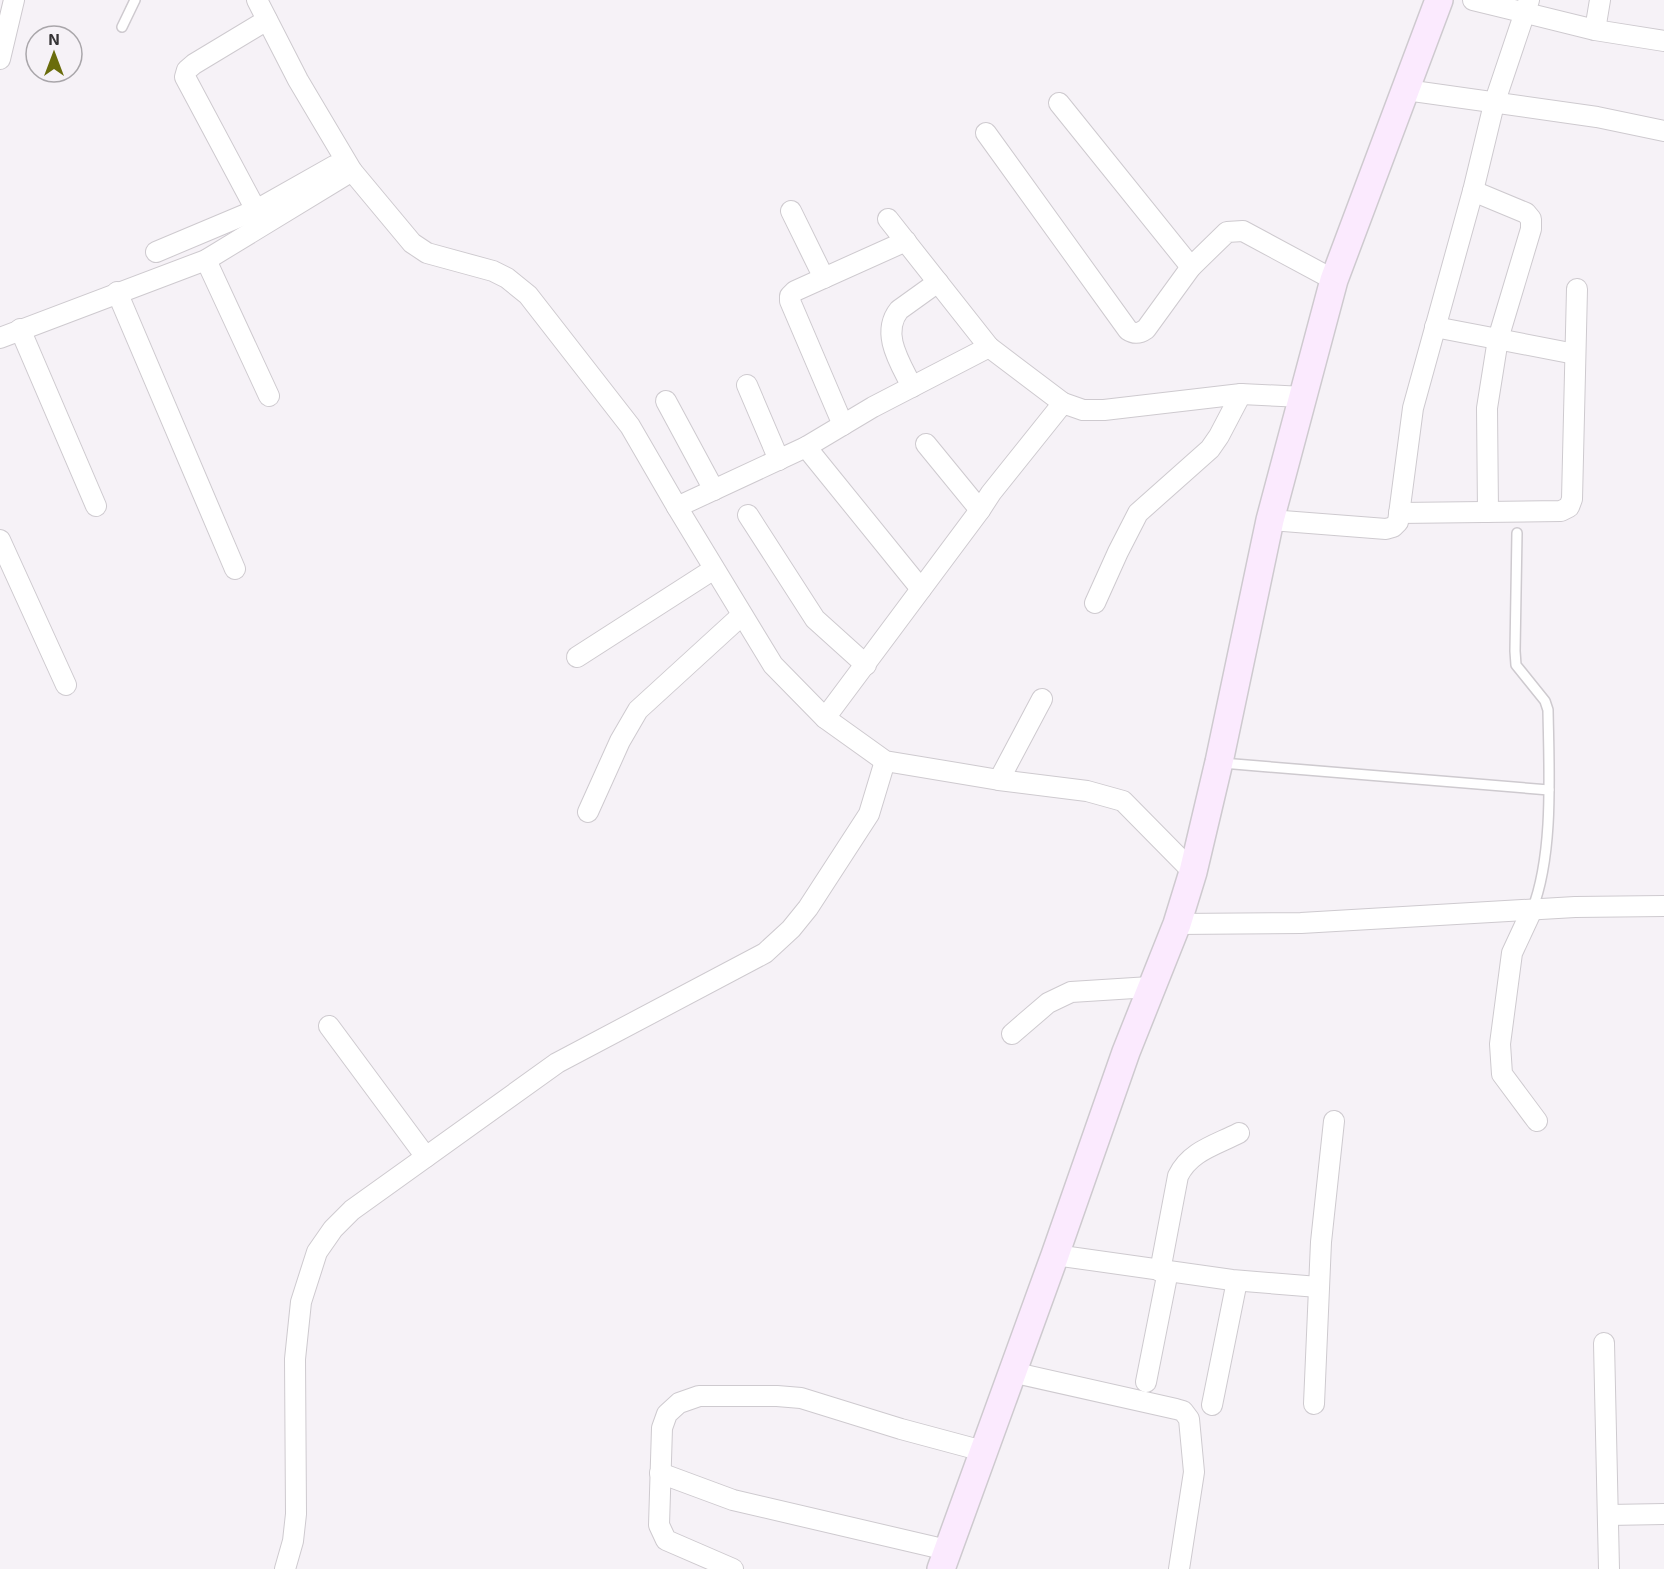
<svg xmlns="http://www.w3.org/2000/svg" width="1664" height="1569" viewBox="0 0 1664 1569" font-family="'Exo 2',sans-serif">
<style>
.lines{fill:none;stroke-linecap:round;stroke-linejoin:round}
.lane-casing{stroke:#cecacf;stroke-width:12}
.street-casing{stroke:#cecacf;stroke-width:22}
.secondary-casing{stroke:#cecacf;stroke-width:30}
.lane{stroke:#fff;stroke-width:9}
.street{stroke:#fff;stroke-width:20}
.secondary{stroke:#fbeafe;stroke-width:27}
</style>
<rect width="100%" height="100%" fill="#f6f2f7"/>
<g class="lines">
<g class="lane-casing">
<g id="lane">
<polyline points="122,27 135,0"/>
<path d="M1517 533 1515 651 1516 665 1545 701 1548 710C1549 771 1554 854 1532 910"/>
<polyline points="1222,763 1549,790"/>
</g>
</g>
<g class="street-casing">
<g id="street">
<polyline points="257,0 298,80 352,171 412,243 427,253 493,271 507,278 528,295 630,426 677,507 773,665 825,718 885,761 999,780 1087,791 1123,801 1193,872"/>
<polyline points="1473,0 1595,30 1664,41"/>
<polyline points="1595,30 1600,0"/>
<polyline points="0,59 14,0"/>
<polyline points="1406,90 1597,117 1664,131"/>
<polyline points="1059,103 1191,267"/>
<path d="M986 133 1128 330C1134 334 1139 334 1146 329L1191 267 1227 232 1243 231 1334 280"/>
<polyline points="1473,191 1526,213 1531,219 1531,229 1498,339 1487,408 1488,512"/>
<polyline points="256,210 185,77 187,70 194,64 267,20"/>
<polyline points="791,211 824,278"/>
<polyline points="888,219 989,347 1063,403"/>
<polyline points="156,252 256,210 334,166"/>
<polyline points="206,260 269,396"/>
<polyline points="117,292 235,569"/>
<polyline points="1435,327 1575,354"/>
<polyline points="20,329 96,506"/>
<polyline points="0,338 206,260 352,171"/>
<polyline points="747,385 779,460"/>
<path d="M912 387C901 364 880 334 899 310L938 282"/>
<polyline points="666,401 714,490"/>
<polyline points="843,425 790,301 790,296 795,291 906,241"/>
<polyline points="926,444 980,510"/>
<polyline points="806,447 921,589"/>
<polyline points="677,507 806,447 873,407 989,347"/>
<polyline points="1399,513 1561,511 1569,507 1572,499 1577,289"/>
<polyline points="748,515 815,619 866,665"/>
<polyline points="1270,520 1386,529 1393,527 1398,522 1413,408 1473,191 1494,104 1529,0"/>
<polyline points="0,540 66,685"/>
<polyline points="1095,603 1118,552 1138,513 1210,449 1219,436 1241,394"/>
<polyline points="577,657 714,569"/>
<polyline points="825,718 980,510 991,493 1063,403 1083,410 1104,410 1241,394 1304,397"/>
<polyline points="999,780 1042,699"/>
<polyline points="588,812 620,741 638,710 742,615"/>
<polyline points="1532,910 1512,953 1500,1044 1502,1074 1537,1121"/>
<polyline points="1177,924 1301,923 1575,907 1664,906"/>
<polyline points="329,1026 426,1157"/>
<polyline points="1012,1034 1048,1003 1071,992 1150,987"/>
<polyline points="1055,1255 1232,1280 1318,1287"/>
<path d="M1160 1271 1178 1176C1190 1151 1216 1145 1239 1133"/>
<polyline points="1604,1343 1609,1569"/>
<polyline points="1011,1372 1176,1409 1183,1411 1189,1419 1194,1472 1179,1569"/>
<polyline points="1146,1382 1168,1271"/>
<polyline points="1314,1404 1321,1242 1334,1121"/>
<polyline points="1212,1405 1237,1281"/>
<polyline points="660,1473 733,1500 947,1550"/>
<polyline points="1609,1515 1664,1514"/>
<polyline points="285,1569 293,1541 296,1514 295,1359 301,1302 317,1252 333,1229 352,1210 557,1063 765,953 791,929 808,908 869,814 885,761"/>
<polyline points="733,1569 666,1540 659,1525 662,1428 667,1414 679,1403 699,1396 777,1396 801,1398 901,1429 983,1451"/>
</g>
</g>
<g class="secondary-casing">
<polyline id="secondary" points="941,1569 1055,1255 1126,1052 1177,924 1193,872 1219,762 1270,520 1334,280 1439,0"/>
</g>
<use href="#lane" class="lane"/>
<use href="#street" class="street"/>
<use href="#secondary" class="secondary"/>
</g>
<g transform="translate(54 54)"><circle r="28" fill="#f6f2f7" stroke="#a9a6aa" stroke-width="1.5"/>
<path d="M0-4.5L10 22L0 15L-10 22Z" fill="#6a6c0c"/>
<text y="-9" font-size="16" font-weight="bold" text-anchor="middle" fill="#363436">N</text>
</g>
</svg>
